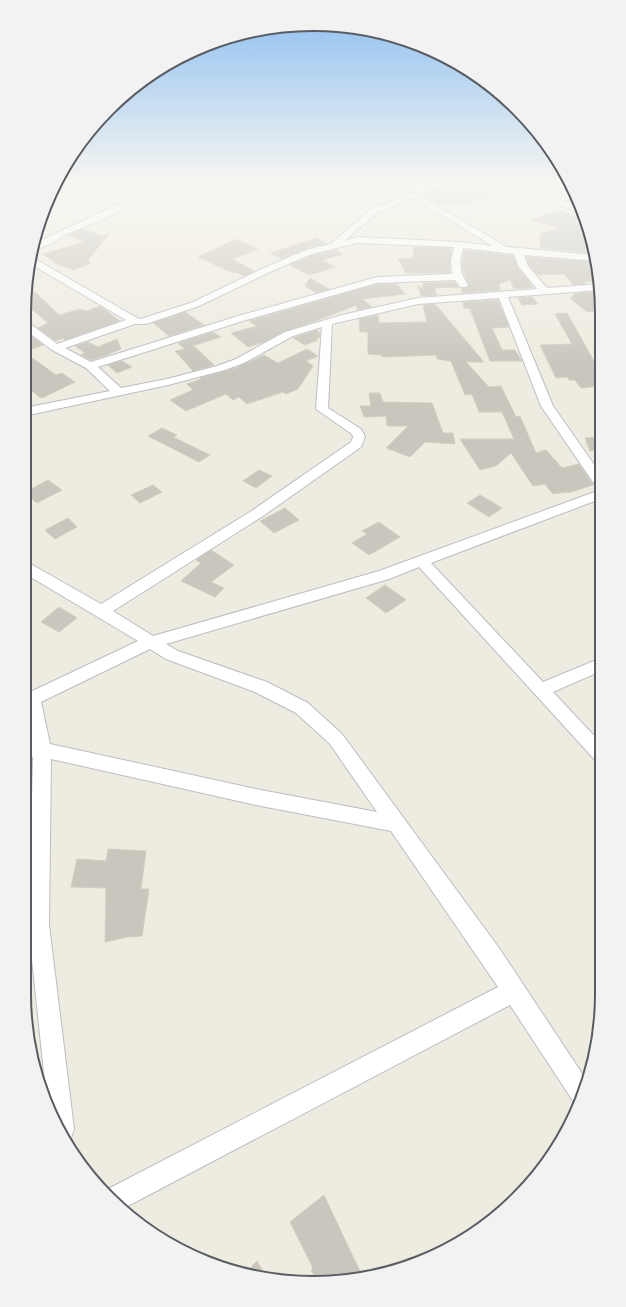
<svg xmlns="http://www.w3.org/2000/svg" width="626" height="1307" viewBox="0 0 626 1307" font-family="'DejaVu Sans',sans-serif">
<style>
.building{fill:#c9c6bd;stroke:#d3cebe}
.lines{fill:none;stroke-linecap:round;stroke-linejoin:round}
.street-casing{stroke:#bbbdc4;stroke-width:2}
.street{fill:#fff;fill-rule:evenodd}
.rim{fill:none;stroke:#595d63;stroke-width:2}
</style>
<rect width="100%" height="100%" fill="#eeece0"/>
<g class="building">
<polygon points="452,183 460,186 466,184 471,187 483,183 489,183 503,188 463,207 450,201 438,205 424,196 427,192"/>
<polygon points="558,210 581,218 574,221 586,225 594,253 540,248 540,234 558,228 530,220"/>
<polygon points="82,229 103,236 109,234 88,260 90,263 74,270 57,264 43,254 84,242 68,235"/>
<polygon points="317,238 326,244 305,249 282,259 270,253"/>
<polygon points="236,239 258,249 232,259 254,271 245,276 235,272 233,273 198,257"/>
<polygon points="413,247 452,248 450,261 450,273 406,273 398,259 414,258"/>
<polygon points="336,250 343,254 322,260 335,267 309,275 290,265 312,255"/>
<polygon points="464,250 513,255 518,268 533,287 514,289 510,280 499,284 500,290 462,293 461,288 466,288 469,285 462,267"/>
<polygon points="526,257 596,262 600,280 584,282 586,284 573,285 564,274 538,275 529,265"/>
<polygon points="310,278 329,289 316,293 305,286"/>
<polygon points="454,282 459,287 434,288 437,295 421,296 418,285 423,290 423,283"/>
<polygon points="377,284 397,284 405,294 362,299 372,307 357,310 357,305 310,323 285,331 264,342 248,347 231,333 257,326 249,321"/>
<polygon points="35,292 59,315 80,309 87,311 100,306 120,321 65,340 63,338 56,341 38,328 48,323 25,303 26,295"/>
<polygon points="596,292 600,295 600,310 587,312 570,298 576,293"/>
<polygon points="532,297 538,304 522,305 518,298"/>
<polygon points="498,300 509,327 492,328 502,350 515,350 522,361 490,361 470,309 464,308 463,302"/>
<polygon points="435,304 484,362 466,362 489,387 501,386 516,417 520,416 536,453 546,450 562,468 579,464 593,485 568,493 567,492 553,494 545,484 533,486 511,453 496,466 480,470 460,439 514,439 502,412 479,412 472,394 465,395 451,361 437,359 436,355 382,357 382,355 368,354 368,332 360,332 359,319 378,315 379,323 427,322 423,305"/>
<polygon points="185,312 204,325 169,336 153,323"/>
<polygon points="567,313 600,372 600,386 581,388 575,380 569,380 568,377 556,378 540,345 572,344 555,314"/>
<polygon points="316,330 320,333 320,337 316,339 318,340 305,345 293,338"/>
<polygon points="213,332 221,337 189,347 194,346 214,365 193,371 175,351 185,349 178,343"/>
<polygon points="27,333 43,345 24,352 56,375 62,373 75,382 42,398 39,397 30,389 24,391 24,334"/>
<polygon points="117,339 121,349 109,354 110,354 91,360 81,355 85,353 75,346 88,342 98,347"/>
<polygon points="307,349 318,356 306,361 313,366 298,389 286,394 283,392 247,404 239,397 233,400 226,394 186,411 170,400 193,390 187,384 201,379 200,378 236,368 264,355 278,363"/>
<polygon points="122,361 132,367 117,373 108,365"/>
<polygon points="369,393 380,393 383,402 432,403 443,433 453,433 455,444 425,442 410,457 386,448 408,426 387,426 386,416 364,417 360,406 371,406"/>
<polygon points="162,428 177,435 173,437 210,455 199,462 148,436"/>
<polygon points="600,437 600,450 590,451 585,438"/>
<polygon points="259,470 272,476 256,488 243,481"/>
<polygon points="48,480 62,490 37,503 24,493"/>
<polygon points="153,485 162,492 140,503 131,495"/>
<polygon points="480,495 502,508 489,517 467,503"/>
<polygon points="285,508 299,520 274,533 260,521"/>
<polygon points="68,518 77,527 55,539 45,530"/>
<polygon points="379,522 400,537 369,555 352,543 367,534 362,531"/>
<polygon points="211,550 234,565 211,582 224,588 215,597 181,581 201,563 196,560"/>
<polygon points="385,585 406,600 386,613 366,598"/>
<polygon points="59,607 77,618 59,632 41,622"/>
<polygon points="108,849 146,851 141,889 149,889 142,936 127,937 105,942 106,888 71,887 77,859 106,861"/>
<polygon points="324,1195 346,1242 363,1277 350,1281 316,1279 311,1270 313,1268 290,1222"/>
<polygon points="257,1261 267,1278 256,1277 245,1274"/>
</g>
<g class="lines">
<g class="street-casing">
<g id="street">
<path d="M435 183H447L425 191 419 195 507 247 594 255 595 261 524 255 528 266 547 288 600 284V290L508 297 553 406 600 473V486L595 485 541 406 499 298 418 304 332 324 328 408 361 429 365 437 361 447 263 516 113 611 153 636 379 571 600 490V499L431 563 543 682 601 658V671L553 692 601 743V762L595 760 419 567 389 579 166 644 178 651 267 682 308 703 342 734 499 948 587 1081 579 1106 575 1104 510 1005 124 1208 106 1190 498 987 391 831 261 806 51 759 49 925 74 1129 71 1138 67 1139 47 1101 30 940 24 942V921L29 919 33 757 24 756V742H32L26 709 24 710V695L138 641 24 573V561L29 563 101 604 253 510 351 442 353 437 352 434 316 409 322 327 293 336 244 363 225 370 168 385 24 416V408L110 391 86 368 52 350 24 329V321L28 322 57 344 126 320 29 263 30 256 137 318 141 319 193 302 266 267 306 250 331 244 371 209 411 193 419 187ZM413 198 493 246 459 242 357 237 344 241 377 213ZM357 243 454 247 451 261 452 274 377 277 238 316 91 362 65 348 135 324H146L199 306 272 271 312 254ZM463 248 514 254 519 267 537 289 418 298 342 315 285 332 236 359 217 366 167 379 121 388 98 367 246 320 377 283 455 280 460 287H466L468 285C459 272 459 262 463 248ZM150 649 166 659 255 692 296 713 330 744 377 812 261 790 50 744 41 702Z"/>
<polygon points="514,183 524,183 582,210 584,216"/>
<path d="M117 205H123L124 207C115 216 86 226 74 231 60 236 47 249 32 249L33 244Z"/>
</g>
</g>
<use href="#street" class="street"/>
</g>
<linearGradient id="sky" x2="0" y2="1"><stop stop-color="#8bbef1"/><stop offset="0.5" stop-color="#f7f6f1"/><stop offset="1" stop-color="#f7f6f1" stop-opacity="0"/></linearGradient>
<rect width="626" height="366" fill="url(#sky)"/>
<path d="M0 0H626V1307H0ZM313 31H313A282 282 0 0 1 595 313V994A282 282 0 0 1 313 1276H313A282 282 0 0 1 31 994V313A282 282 0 0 1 313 31Z" fill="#f2f2f3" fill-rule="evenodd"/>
<path class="rim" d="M313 31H313A282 282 0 0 1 595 313V994A282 282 0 0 1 313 1276H313A282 282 0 0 1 31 994V313A282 282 0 0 1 313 31Z"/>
</svg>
